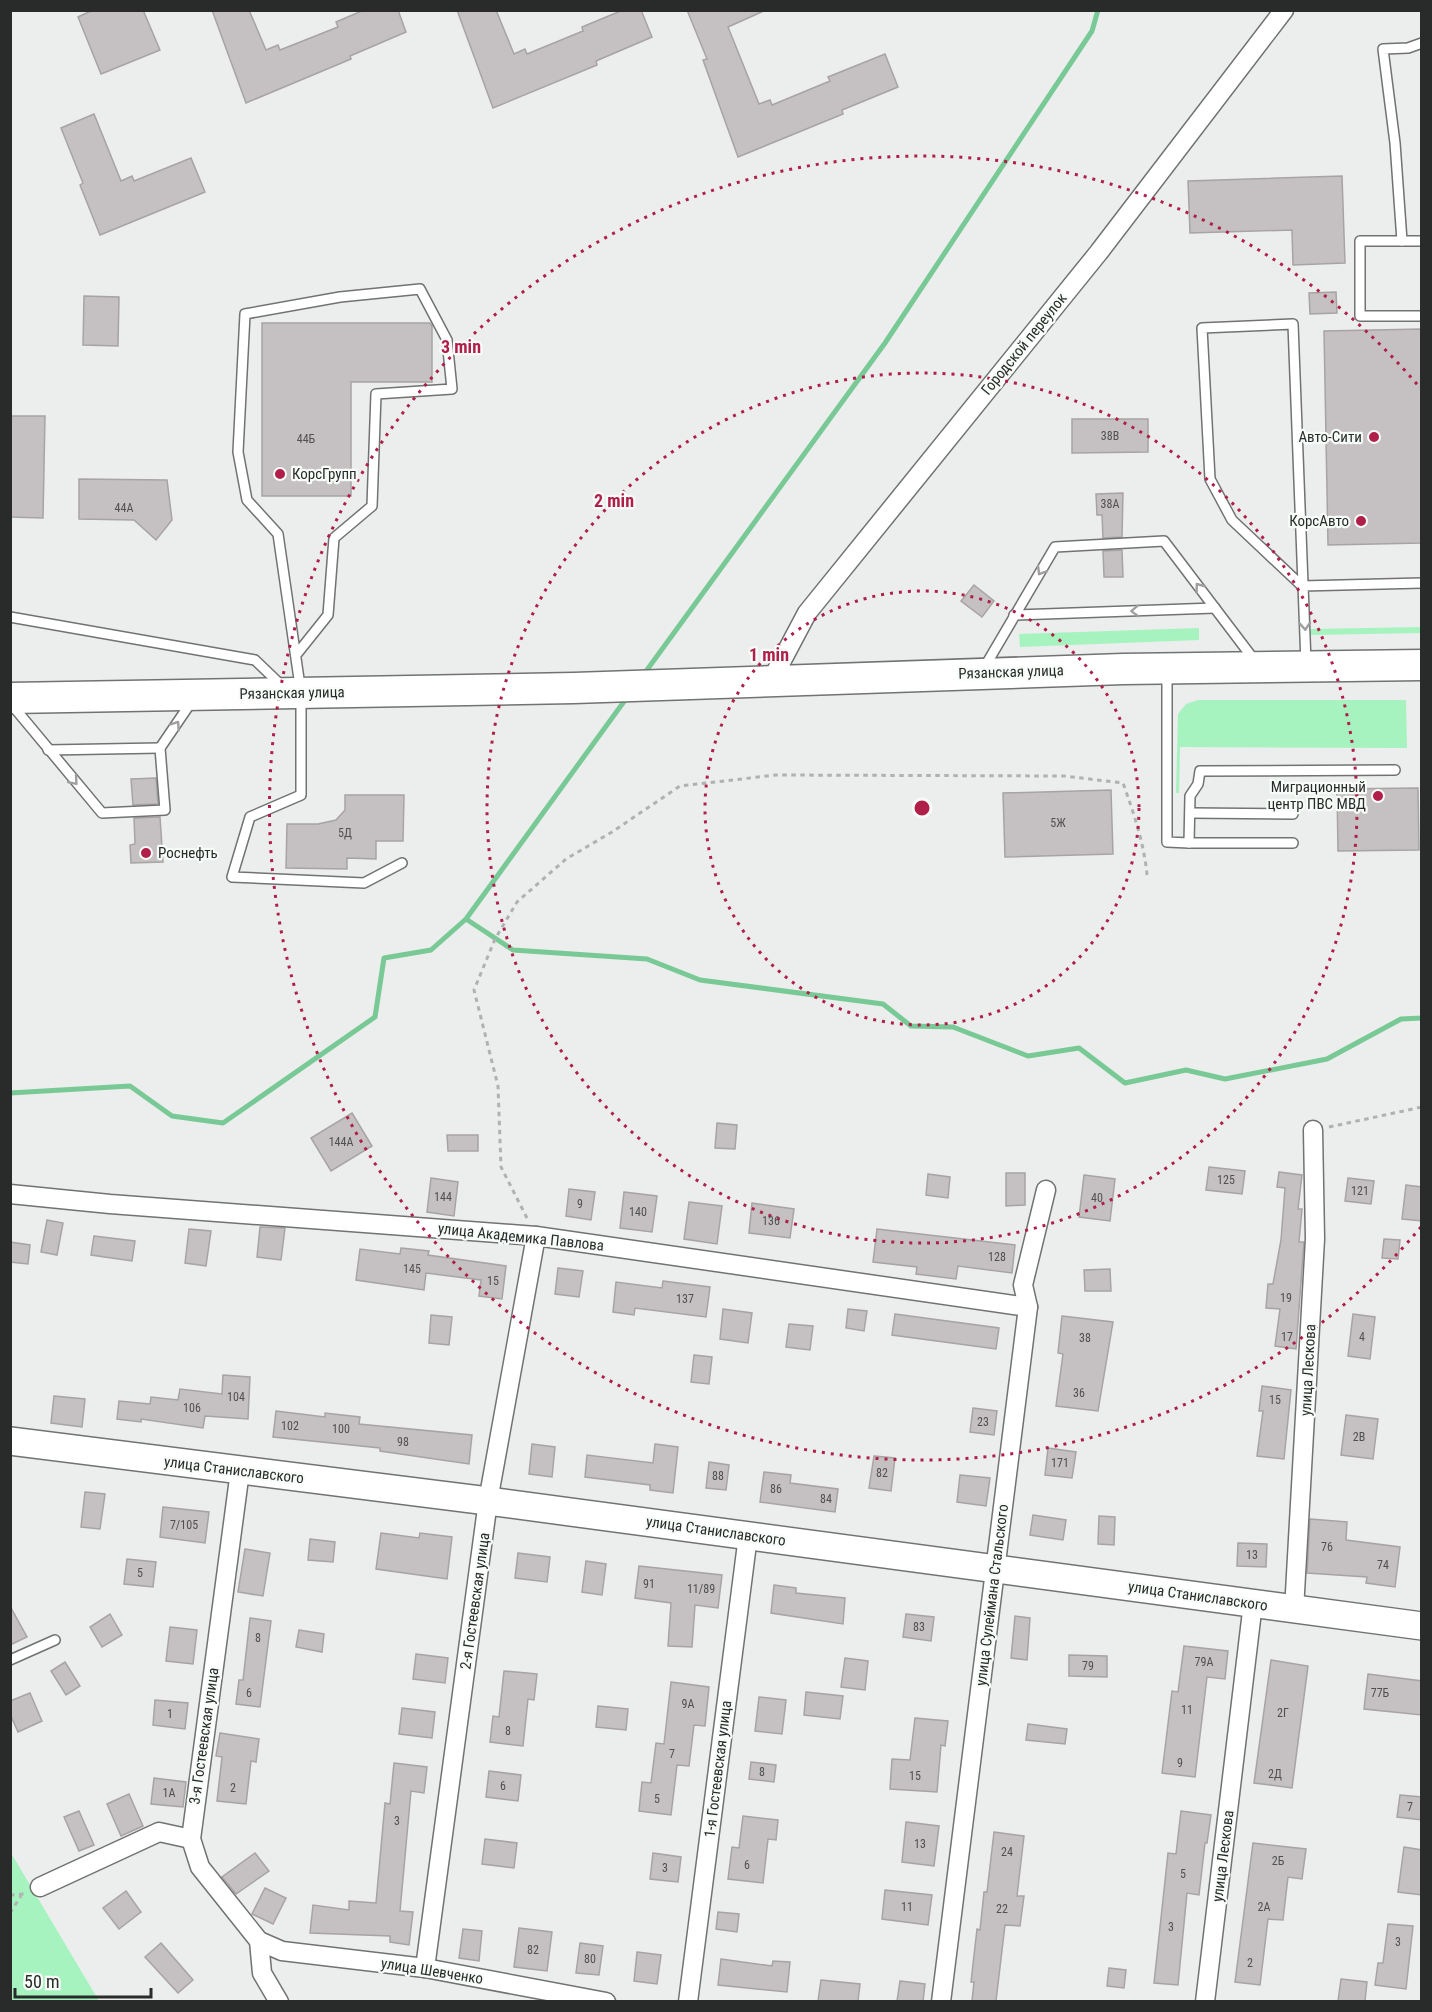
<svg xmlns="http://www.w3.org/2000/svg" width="1432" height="2012" viewBox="0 0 1432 2012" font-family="'Roboto Condensed',sans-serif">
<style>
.green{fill:#a6f3c0}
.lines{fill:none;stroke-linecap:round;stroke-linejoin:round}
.stream{stroke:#78c995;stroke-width:5}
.building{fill:#c5c0c1;stroke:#a8a4a4;stroke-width:1.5}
.lane-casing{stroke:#707371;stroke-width:12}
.street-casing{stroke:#707371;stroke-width:21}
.secondary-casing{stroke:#707371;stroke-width:30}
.primary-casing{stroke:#707371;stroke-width:33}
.path{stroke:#afb2b0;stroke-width:3;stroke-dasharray:4.5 4.5;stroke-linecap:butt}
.lane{stroke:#fff;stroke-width:9}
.street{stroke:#fff;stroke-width:18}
.secondary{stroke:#fff;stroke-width:27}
.primary{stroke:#fff;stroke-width:30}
.oneway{stroke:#9f9f9f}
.ring{fill:none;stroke:#b01e4a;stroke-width:3;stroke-dasharray:3 6}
.poi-dot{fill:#b01e4a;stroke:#f8fcf9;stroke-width:2}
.labels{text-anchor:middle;stroke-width:4.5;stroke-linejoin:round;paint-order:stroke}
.number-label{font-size:12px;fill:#505050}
.street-label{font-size:15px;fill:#292a2a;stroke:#f8fcf9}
.poi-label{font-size:15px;fill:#292a2a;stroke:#f8fcf9;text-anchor:end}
.centre{fill:#b01e4a;stroke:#f8fcf9;stroke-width:3}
.ring-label{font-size:18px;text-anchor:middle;font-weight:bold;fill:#b01e4a;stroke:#f8fcf9;stroke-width:4.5;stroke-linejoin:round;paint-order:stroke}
</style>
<rect width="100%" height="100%" fill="#ebeeec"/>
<g class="green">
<polygon points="1421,627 1421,633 1311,635 1311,629"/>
<polygon points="1199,628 1199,640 1020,647 1019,634"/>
<polygon points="1198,700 1406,700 1407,748 1180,747 1179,793 1176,793 1178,714 1186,704"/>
<polygon points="11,1853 99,2001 11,2001"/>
</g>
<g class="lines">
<g class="stream">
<polyline points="644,674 885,343 1092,31 1098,10"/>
<polyline points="466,919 628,696"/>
<polyline points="10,1093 130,1086 172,1116 223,1123 375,1017 384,958 431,950 466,919 513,950 647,959 700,980 883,1004 911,1026 953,1027 1028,1056 1079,1048 1125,1083 1186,1070 1225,1079 1327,1059 1401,1019 1422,1018"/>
</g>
</g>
<g class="building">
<polygon points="93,10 143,10 160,50 101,74 78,17"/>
<polygon points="212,10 249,10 266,50 278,45 280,50 338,27 336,22 364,10 398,10 406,32 350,56 351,59 246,103"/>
<polygon points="457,10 496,10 514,54 525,49 527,54 583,31 582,27 623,10 641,10 652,37 596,61 597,65 493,108"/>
<polygon points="687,10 766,10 728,27 759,104 770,100 772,105 830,81 828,77 885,54 898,87 842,110 843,114 738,157 703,60 707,59"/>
<polygon points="94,114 121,181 132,176 134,181 191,158 205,192 100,235 80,185 83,183 61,128"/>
<polygon points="1342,176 1345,263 1293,265 1292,230 1190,233 1188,181"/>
<polygon points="1336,292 1337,313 1310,314 1309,293"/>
<polygon points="84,296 119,297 118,346 83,345"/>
<polygon points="262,323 430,323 432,326 432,382 351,382 351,496 262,496"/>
<polygon points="1422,329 1422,543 1328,545 1324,331"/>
<polygon points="10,416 45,416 43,518 10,517"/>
<polygon points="1072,419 1148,419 1148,452 1072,453"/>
<polygon points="79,479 167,480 172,520 156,540 134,520 79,519"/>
<polygon points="1123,493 1122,537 1103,538 1102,515 1097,515 1096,494"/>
<polygon points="1122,550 1123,577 1104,577 1103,551"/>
<polygon points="974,585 994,601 982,617 961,601"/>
<polygon points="156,778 158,804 133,805 131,779"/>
<polygon points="1418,788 1419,850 1338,851 1337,789"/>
<polygon points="1111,790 1113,854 1005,857 1003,793"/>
<polygon points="345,795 404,795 403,841 376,841 376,859 347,858 347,869 286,868 287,824 318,824 336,820 345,810"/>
<polygon points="160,817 163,862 131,863 130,845 135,844 134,818"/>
<polygon points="352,1113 372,1146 331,1171 311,1138"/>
<polygon points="717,1123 737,1125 735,1149 715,1148"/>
<polygon points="447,1135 478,1135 478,1151 448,1151"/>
<polygon points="1209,1167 1245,1171 1242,1194 1206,1190"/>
<polygon points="1279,1172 1302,1175 1298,1209 1302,1209 1299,1242 1304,1242 1296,1349 1275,1346 1280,1309 1266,1308 1268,1284 1273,1284 1281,1240 1285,1188 1277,1187"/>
<polygon points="1006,1173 1025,1173 1025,1205 1006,1206"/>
<polygon points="928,1174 950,1177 948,1198 926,1195"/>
<polygon points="1084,1175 1115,1179 1110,1221 1079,1217"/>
<polygon points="431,1178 458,1182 454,1216 427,1212"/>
<polygon points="1348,1178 1374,1181 1371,1204 1345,1201"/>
<polygon points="1406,1185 1422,1187 1422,1221 1402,1219"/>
<polygon points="569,1189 595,1192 591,1220 566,1216"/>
<polygon points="624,1192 657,1196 652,1232 620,1228"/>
<polygon points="689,1202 722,1206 717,1244 684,1239"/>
<polygon points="752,1203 794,1209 790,1238 749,1233"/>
<polygon points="47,1220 63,1223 57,1255 41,1252"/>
<polygon points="260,1227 285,1228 281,1260 257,1257"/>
<polygon points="189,1229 211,1231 206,1266 185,1263"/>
<polygon points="877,1229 1015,1245 1012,1273 958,1266 956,1279 916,1274 917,1267 873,1262"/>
<polygon points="94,1236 135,1241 132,1261 91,1255"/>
<polygon points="1384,1239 1400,1240 1398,1259 1382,1258"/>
<polygon points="10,1242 30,1245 28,1264 10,1262"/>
<polygon points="401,1248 429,1251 428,1255 506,1266 502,1299 479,1296 481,1280 426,1273 424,1290 356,1280 360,1249 400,1254"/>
<polygon points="558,1268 583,1271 579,1297 555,1294"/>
<polygon points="1110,1269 1111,1291 1085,1291 1084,1270"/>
<polygon points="663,1281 710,1287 706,1317 635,1308 634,1315 613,1312 616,1282 662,1288"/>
<polygon points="723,1309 752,1313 748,1343 720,1339"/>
<polygon points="848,1309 867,1311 864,1331 846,1328"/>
<polygon points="895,1314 999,1328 996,1349 892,1335"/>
<polygon points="1353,1314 1375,1317 1370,1359 1348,1356"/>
<polygon points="431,1315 452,1317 449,1345 429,1343"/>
<polygon points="1062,1316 1113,1322 1098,1411 1056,1406 1063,1354 1058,1353"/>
<polygon points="789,1324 813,1326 810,1350 786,1347"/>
<polygon points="694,1355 712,1357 709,1384 691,1382"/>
<polygon points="223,1375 250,1377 248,1419 205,1416 203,1428 141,1419 141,1422 117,1419 119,1401 150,1404 151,1397 178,1400 180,1389 222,1394"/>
<polygon points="1262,1386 1291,1390 1284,1459 1257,1456 1263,1411 1259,1411"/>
<polygon points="54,1396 85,1399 82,1427 51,1423"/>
<polygon points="973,1408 997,1411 994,1435 970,1432"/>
<polygon points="276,1411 325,1417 325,1413 360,1417 359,1424 472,1435 469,1464 380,1451 380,1448 273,1437"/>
<polygon points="1346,1415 1378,1419 1373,1459 1341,1455"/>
<polygon points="532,1444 555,1447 552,1477 529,1474"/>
<polygon points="655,1444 678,1447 673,1493 650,1490 650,1485 585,1477 587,1455 653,1463"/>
<polygon points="1048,1448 1076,1452 1072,1478 1045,1475"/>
<polygon points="874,1456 895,1458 891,1491 869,1488"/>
<polygon points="709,1462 729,1465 726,1490 706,1488"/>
<polygon points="764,1472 791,1475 790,1483 838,1489 835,1512 760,1502"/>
<polygon points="960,1475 990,1478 986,1506 957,1502"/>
<polygon points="85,1492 105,1494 100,1529 81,1527"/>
<polygon points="163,1507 209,1512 205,1543 160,1537"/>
<polygon points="1033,1515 1066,1520 1063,1540 1030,1535"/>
<polygon points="1099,1516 1115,1517 1114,1545 1098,1544"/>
<polygon points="1310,1519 1347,1522 1346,1540 1400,1547 1395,1587 1366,1583 1367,1577 1307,1573"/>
<polygon points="381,1533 419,1538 420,1533 452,1537 447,1579 376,1569"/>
<polygon points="310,1539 335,1542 333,1562 308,1560"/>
<polygon points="1238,1543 1267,1544 1266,1567 1237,1566"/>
<polygon points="245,1549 270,1553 263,1596 238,1592"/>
<polygon points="518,1553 550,1557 547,1582 515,1578"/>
<polygon points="127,1559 156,1562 153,1587 124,1584"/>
<polygon points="586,1561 606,1564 602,1595 582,1592"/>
<polygon points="639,1566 722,1575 718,1608 695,1605 692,1647 668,1646 671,1603 635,1598"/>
<polygon points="774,1585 796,1588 796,1593 845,1598 843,1624 771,1613"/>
<polygon points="10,1606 27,1637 10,1645"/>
<polygon points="110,1614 122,1635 102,1647 90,1627"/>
<polygon points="906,1614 934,1617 931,1641 903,1637"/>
<polygon points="1015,1616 1030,1618 1027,1660 1011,1658"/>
<polygon points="250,1618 271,1621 260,1707 236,1704 239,1680 243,1680"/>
<polygon points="170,1627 197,1630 193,1664 166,1661"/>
<polygon points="299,1630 324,1634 322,1652 296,1647"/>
<polygon points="1184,1646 1228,1651 1225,1679 1207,1677 1195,1777 1162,1773 1172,1691 1178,1692"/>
<polygon points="416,1654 448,1658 445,1683 413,1679"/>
<polygon points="1069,1655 1107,1656 1107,1677 1069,1676"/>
<polygon points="845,1658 868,1661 865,1690 841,1687"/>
<polygon points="1271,1660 1308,1666 1292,1788 1254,1783"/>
<polygon points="65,1662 80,1686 66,1695 51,1671"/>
<polygon points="504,1671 537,1674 534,1700 528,1699 523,1746 490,1742 493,1716 499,1717"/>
<polygon points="1368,1674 1422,1681 1422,1715 1364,1709"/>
<polygon points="671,1682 709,1687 705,1726 694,1725 689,1766 677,1765 671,1815 639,1811 642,1782 651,1783 656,1743 664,1744"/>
<polygon points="806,1692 843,1696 840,1719 804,1715"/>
<polygon points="30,1693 42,1721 18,1732 10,1714 10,1701"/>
<polygon points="759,1697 786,1700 782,1734 755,1731"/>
<polygon points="155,1700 188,1703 185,1729 153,1725"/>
<polygon points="598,1706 628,1709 626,1730 596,1727"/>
<polygon points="402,1708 435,1712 432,1738 399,1734"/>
<polygon points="915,1718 948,1721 945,1746 941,1745 937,1792 890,1789 892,1759 910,1760"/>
<polygon points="1028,1724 1067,1729 1065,1744 1026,1740"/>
<polygon points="220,1733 259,1739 256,1762 251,1761 246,1804 217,1801 222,1757 216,1756"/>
<polygon points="751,1762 776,1765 774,1782 749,1779"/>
<polygon points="394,1763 427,1767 424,1793 411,1791 400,1911 413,1912 409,1945 390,1942 390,1936 310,1933 313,1905 349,1910 349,1901 376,1903 385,1803 390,1804"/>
<polygon points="489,1771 521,1775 518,1801 486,1797"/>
<polygon points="154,1778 186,1782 183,1807 151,1804"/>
<polygon points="129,1794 143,1826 121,1836 107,1804"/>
<polygon points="1400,1795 1422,1797 1422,1820 1397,1817"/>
<polygon points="79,1811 94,1845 79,1851 64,1817"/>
<polygon points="1181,1811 1211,1815 1207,1843 1205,1843 1199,1895 1187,1893 1178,1985 1154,1983 1168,1853 1176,1854"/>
<polygon points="743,1816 778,1820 776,1840 768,1839 763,1883 728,1879 732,1847 739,1848"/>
<polygon points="906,1822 939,1826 934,1866 902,1862"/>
<polygon points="994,1832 1024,1836 1017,1896 1024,1896 1020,1926 1005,1925 996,2001 972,2001 974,1982 971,1982 977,1929 980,1930 984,1892 987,1892"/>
<polygon points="485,1839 517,1843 514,1868 482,1864"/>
<polygon points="1253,1843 1306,1849 1302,1879 1288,1877 1283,1920 1268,1919 1260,1985 1235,1982"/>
<polygon points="1404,1847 1422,1850 1422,1895 1398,1892"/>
<polygon points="255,1853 269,1871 236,1894 222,1877"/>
<polygon points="653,1853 681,1857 678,1882 650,1879"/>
<polygon points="265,1888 286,1898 273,1924 252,1914"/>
<polygon points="885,1890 932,1895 928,1925 882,1919"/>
<polygon points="126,1891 141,1912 119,1929 103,1908"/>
<polygon points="718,1912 739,1914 737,1932 716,1929"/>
<polygon points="1388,1924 1413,1926 1406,1989 1375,1985 1378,1963 1383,1963"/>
<polygon points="519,1928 552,1932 547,1971 514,1967"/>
<polygon points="463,1929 482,1931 479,1961 459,1958"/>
<polygon points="161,1943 193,1980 178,1993 145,1957"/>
<polygon points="580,1943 603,1946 599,1975 576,1973"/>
<polygon points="637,1952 661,1955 657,1984 634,1981"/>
<polygon points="721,1959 772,1966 773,1961 790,1962 787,1992 718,1985"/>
<polygon points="1109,1968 1126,1970 1124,1988 1107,1986"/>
<polygon points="1341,1979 1367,1982 1365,2001 1338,2001"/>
<polygon points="821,1980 860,1984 858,2001 818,2001"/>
<polygon points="900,1981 925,1984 923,2001 897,2001"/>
</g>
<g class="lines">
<g class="lane-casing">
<g id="lane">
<polyline points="1402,241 1395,143 1383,49 1408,48 1422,43"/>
<polyline points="1422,241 1360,241 1360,316 1422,316"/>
<polyline points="1014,615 1215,608"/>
<polyline points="10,617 255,660 281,685"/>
<polyline points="296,655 328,615 334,538 372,506 376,394 452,389 447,340 420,289 340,297 245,314 238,452 247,500 278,534 301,693 301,795 250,817 232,877 364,883 402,863"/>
<polyline points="1306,663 1293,324 1202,328 1210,479 1232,520 1302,586 1422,583"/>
<polyline points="984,668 1055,547 1164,541 1255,661"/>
<polyline points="1167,672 1167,842 1189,843 1190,796 1198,784 1200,771 1395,770"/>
<polyline points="12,705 102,813 165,810 160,748 192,701"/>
<polyline points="48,750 160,748"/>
<polyline points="1190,813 1293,814"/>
<polyline points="1189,843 1293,843"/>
<polyline points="10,1660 55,1640"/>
</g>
</g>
<g class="street-casing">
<g id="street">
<polyline points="771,681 807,613 1099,252 1284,10"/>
<polyline points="10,1194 110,1204 536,1236 1028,1307"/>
<polyline points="1294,1610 1315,1239 1313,1130"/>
<polyline points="191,1839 200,1867 259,1941 262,1973 279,2002"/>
<polyline points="40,1887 159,1832 191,1839 240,1471"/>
<polyline points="259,1941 282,1951 425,1968 606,2002"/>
<polyline points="425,1968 488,1501 536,1236"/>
<polyline points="688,2002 748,1536"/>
<polyline points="941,2002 1028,1307 1023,1285 1046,1190"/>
<polyline points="1205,2002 1253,1603"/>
</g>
</g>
<g class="secondary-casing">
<polyline id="secondary" points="10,1441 488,1501 1422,1626"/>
</g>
<g class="primary-casing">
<polyline id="primary" points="10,698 574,688 1123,669 1422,665"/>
</g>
<g class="path">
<polyline points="1329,1127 1422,1107"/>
<path d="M527 1218 501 1167 498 1086 474 990 495 939 517 902 566 859 612 832 680 786 776 775 1064 776 1123 783C1134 814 1144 843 1147 875"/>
<polyline points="10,1895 25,1894"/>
<polyline points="10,1913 21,1896"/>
</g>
<use href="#lane" class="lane"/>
<use href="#street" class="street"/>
<use href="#secondary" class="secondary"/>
<use href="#primary" class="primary"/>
</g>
<defs><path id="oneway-chevron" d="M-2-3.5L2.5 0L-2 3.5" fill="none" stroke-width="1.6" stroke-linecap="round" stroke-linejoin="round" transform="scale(1.5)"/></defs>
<g class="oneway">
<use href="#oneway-chevron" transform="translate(1041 571) rotate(121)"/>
<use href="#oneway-chevron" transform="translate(1199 587) rotate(-127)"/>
<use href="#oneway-chevron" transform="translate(1135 611) rotate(178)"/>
<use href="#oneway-chevron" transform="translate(1305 626) rotate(86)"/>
<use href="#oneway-chevron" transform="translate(176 725) rotate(-56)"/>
<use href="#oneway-chevron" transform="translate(74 781) rotate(49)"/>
</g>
<g class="ring">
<circle cx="922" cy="808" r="217"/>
<circle cx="922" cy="808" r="435"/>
<path d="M1421 1227A652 652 0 1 1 1421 389"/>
</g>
<g class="poi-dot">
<circle cx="1374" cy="437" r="6"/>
<circle cx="280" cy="474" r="6"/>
<circle cx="1361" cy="521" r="6"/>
<circle cx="1378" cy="796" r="6"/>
<circle cx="146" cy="853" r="6"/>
</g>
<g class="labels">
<g class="number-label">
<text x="1110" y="440">38В</text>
<text x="306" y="443">44Б</text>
<text x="1110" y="508">38А</text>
<text x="124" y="512">44А</text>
<text x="1058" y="827">5Ж</text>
<text x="345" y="837">5Д</text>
<text x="341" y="1146">144А</text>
<text x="1226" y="1184">125</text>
<text x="1360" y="1195">121</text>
<text x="443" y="1201">144</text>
<text x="1097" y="1202">40</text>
<text x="580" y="1208">9</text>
<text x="638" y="1216">140</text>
<text x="771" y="1225">136</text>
<text x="997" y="1261">128</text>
<text x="412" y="1273">145</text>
<text x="493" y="1285">15</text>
<text x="1286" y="1302">19</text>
<text x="685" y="1303">137</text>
<text x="1287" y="1341">17</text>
<text x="1362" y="1341">4</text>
<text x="1085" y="1342">38</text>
<text x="1079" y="1397">36</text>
<text x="236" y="1401">104</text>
<text x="1275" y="1404">15</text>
<text x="192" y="1412">106</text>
<text x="983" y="1426">23</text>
<text x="290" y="1430">102</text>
<text x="341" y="1433">100</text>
<text x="1359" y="1441">2В</text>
<text x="403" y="1446">98</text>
<text x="1060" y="1467">171</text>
<text x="882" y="1477">82</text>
<text x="718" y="1480">88</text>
<text x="776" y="1493">86</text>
<text x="826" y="1503">84</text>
<text x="184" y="1529">7/105</text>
<text x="1327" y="1551">76</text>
<text x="1252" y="1559">13</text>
<text x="1383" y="1569">74</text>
<text x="140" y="1577">5</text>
<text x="649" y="1588">91</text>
<text x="701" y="1593">11/89</text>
<text x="919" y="1631">83</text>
<text x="258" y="1642">8</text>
<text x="1204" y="1666">79А</text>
<text x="1088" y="1670">79</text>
<text x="249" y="1697">6</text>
<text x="1380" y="1697">77Б</text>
<text x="688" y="1708">9А</text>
<text x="1187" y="1714">11</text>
<text x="1283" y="1717">2Г</text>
<text x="170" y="1718">1</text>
<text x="508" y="1735">8</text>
<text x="672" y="1758">7</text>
<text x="1180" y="1767">9</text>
<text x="762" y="1776">8</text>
<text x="1275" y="1778">2Д</text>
<text x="915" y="1780">15</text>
<text x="503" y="1790">6</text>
<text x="233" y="1792">2</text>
<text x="169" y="1797">1А</text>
<text x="657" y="1803">5</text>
<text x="1410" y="1811">7</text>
<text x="397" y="1825">3</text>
<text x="920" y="1848">13</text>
<text x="1007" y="1856">24</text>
<text x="1278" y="1865">2Б</text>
<text x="747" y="1869">6</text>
<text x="665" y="1872">3</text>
<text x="1183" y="1878">5</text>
<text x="907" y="1911">11</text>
<text x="1264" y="1911">2А</text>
<text x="1002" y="1913">22</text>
<text x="1171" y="1931">3</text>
<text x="1398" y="1946">3</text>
<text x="533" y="1954">82</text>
<text x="590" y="1963">80</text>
<text x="1250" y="1967">2</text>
</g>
<g class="street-label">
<text transform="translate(1024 344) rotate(-51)" y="5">Городской переулок</text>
<text transform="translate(1011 672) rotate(-2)" y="5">Рязанская улица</text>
<text transform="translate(292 693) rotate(-1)" y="5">Рязанская улица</text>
<text transform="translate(521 1237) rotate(6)" y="5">улица Академика Павлова</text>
<text transform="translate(1308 1370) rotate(-87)" y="5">улица Лескова</text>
<text transform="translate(234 1470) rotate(7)" y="5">улица Станиславского</text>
<text transform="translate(716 1531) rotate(8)" y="5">улица Станиславского</text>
<text transform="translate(992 1595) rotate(-83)" y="5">улица Сулеймана Стальского</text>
<text transform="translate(1198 1596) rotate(8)" y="5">улица Станиславского</text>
<text transform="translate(475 1601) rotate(-82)" y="5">2-я Гостеевская улица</text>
<text transform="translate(204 1736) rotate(-82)" y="5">3-я Гостеевская улица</text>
<text transform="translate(718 1769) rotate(-83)" y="5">1-я Гостеевская улица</text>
<text transform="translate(1223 1856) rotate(-83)" y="5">улица Лескова</text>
<text transform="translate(432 1971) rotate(9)" y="5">улица Шевченко</text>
</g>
<g class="poi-label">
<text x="1362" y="442">Авто-Сити</text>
<text x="292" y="479" text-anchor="start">КорсГрупп</text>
<text x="1349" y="526">КорсАвто</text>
<text x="1366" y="792">Миграционный<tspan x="1366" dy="17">центр ПВС МВД</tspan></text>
<text x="158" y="858" text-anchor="start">Роснефть</text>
</g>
</g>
<circle cx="922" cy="808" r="9" class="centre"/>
<g class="ring-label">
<text x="461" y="353">3 min</text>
<text x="614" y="507">2 min</text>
<text x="769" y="661">1 min</text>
</g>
<rect width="1432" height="2012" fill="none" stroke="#292a2a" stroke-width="24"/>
<path d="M15 1988v9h136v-9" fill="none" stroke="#292a2a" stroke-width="3"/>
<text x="24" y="1988" font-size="18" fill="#292a2a" stroke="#f8fcf9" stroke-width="4.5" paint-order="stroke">50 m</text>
</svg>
